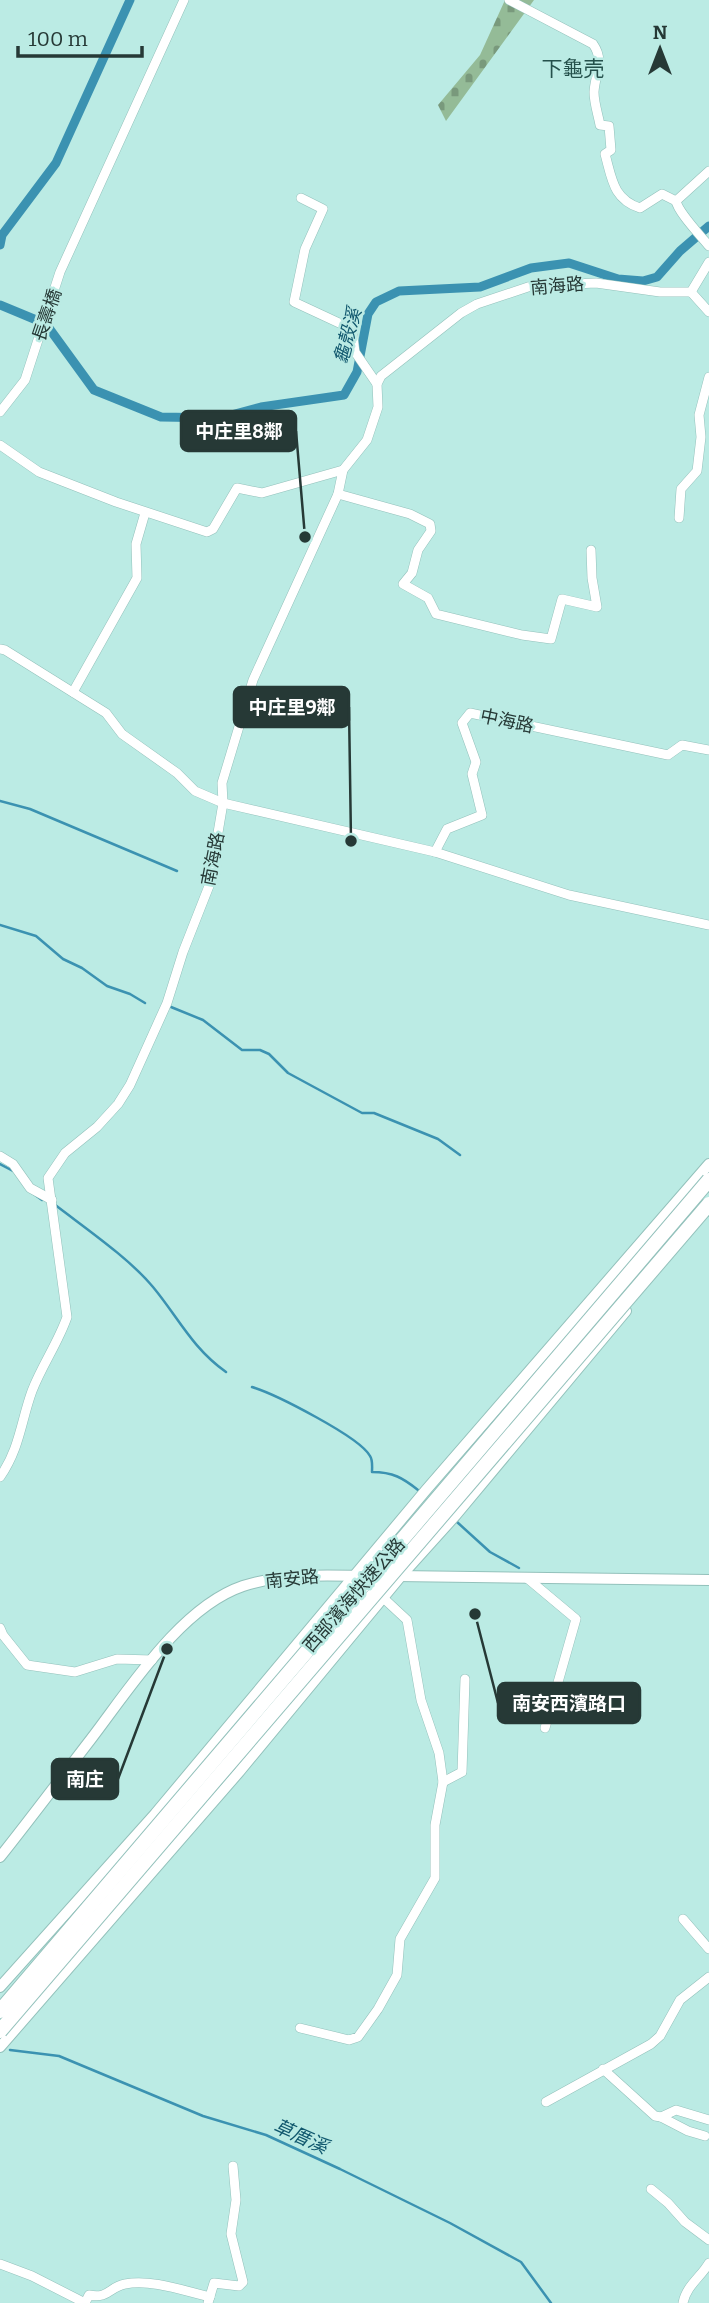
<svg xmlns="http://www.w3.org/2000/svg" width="709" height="2303" viewBox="0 0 709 2303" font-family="Bitter,'Noto Sans TC',serif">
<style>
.cemetery{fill:url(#cemetery-stones)}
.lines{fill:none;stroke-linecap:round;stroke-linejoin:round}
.stream{stroke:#3b92b1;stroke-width:2.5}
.canal{stroke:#3b92b1;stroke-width:9}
.minor-casing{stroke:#93c1bb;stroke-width:10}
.tertiary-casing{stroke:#93c1bb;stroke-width:12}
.minor{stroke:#fff;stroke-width:9}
.tertiary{stroke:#fff;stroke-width:10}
.trunk-bridge-casing{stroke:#93c1bb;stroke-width:16;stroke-linecap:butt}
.trunk-bridge{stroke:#fff;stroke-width:14}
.labels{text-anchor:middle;stroke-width:5;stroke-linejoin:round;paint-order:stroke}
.street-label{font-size:18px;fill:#263936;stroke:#bbebe4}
.water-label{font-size:19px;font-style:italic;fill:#11586e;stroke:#bbebe4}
.quarter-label{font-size:21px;fill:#25514c;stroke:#bbebe4}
.leader{fill:none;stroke:#263936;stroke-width:2.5}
.callout-dot{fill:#263936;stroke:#bbebe4;stroke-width:2.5}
.callout{fill:#263936;stroke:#263936;stroke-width:2.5}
.callout-label{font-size:19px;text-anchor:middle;font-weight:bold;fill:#fff}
</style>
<defs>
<pattern id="cemetery-stones" width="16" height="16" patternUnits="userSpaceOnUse" patternTransform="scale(1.75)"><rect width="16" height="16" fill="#94bb97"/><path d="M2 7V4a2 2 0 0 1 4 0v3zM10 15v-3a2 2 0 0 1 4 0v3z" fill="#79997c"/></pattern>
</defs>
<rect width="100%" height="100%" fill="#bbebe4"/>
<polygon class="cemetery" points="505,0 534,0 446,121 438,105 480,55"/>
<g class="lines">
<g class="stream">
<polyline points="0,801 30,809 177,871"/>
<polyline points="0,925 36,936 63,959 82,968 107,986 130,994 145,1003"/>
<polyline points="171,1007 203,1020 242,1050 260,1050 269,1054 288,1073 362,1113 374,1113 438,1139 460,1155"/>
<polyline points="0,1164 13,1171"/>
<polyline points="31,1192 42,1200"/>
<path d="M54 1204C85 1228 129 1258 153 1287 178 1317 192 1348 226 1372"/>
<path d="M252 1387C275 1394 360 1437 370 1456 373 1460 372 1468 372 1472 393 1472 403 1478 418 1490"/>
<polyline points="457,1522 490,1552 519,1568"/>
<polyline points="10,2050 59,2056 203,2116 266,2135 340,2169 450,2223 521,2262 551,2303"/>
</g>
<g class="canal">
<polyline points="0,245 2,235 56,163 130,0"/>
<polyline points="0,305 46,324 94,390 161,417 220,418 261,407 344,395 357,372 368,314 376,302 399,291 480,287 531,268 569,263 618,279 643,281 657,277 680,251 709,226"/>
</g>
<g class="minor-casing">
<g id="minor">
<path d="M509 0 593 44C605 61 595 74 594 92 594 103 598 114 600 125L609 126 611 150 605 154C612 179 613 199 640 208L662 194 676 201"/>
<polyline points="301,198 323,209 305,249 294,302 352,329 355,352 377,384"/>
<path d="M676 201C678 212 700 235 709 246"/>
<polyline points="676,201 709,171"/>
<polyline points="691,292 709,312"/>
<polyline points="0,412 25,380 60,272 184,0"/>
<polyline points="0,445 39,472 116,502 207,532 213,529 237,488 262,493 343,470"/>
<polyline points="338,494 410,514 430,524 431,531 418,550 412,573 403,584 428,598 436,614 522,635 551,639 562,599 597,607 592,578 591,550"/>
<polyline points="679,518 681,489 697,471 701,437 699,415 709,377"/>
<polyline points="0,649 5,650 106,713 122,734 177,773 195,791 223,803 435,852 569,895 709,925"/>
<polyline points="73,692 137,578 136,544 145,513"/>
<polyline points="435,852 447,829 482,815 472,774 476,762 462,723 470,713 668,755 682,745 709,750"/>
<polyline points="0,1156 13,1164 30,1188 52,1200"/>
<path d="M0 1477C20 1448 21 1421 32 1391 42 1365 58 1343 67 1317L48 1178 65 1153 97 1127 118 1104 130 1085 167 1003 183 952 209 886 223 803 222 783 253 680 338 494 343 470 367 440 378 407 377 384 381 376 461 313 477 304 531 286 596 283 660 292H691L709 262"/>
<polyline points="527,1578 576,1619 545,1728"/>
<polyline points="0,1628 3,1635 27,1665 75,1672 117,1659 152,1660"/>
<polyline points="443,1782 462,1772 465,1679"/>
<polyline points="683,1919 709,1949"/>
<polyline points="300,2028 349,2040 358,2037 378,2009 397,1975 400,1939 435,1878 435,1825 443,1782 439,1753 421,1700 407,1620 379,1594"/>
<polyline points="603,2069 655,2116 661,2117 676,2110 709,2120"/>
<polyline points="546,2102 651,2044 660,2036 680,2000 709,1977"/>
<polyline points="661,2117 688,2131 705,2136"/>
<polyline points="651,2189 668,2203 685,2222 709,2240"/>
<path d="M0 2264 32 2276 85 2303 89 2295C109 2299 109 2287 125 2284 152 2279 184 2291 210 2297"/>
<polyline points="208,2303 214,2283 239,2286 243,2282 231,2234 236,2200 233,2166"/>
<path d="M683 2303C686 2286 701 2277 709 2263"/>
</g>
</g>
<g class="tertiary-casing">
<g id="tertiary">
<polyline points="397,1576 709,1580"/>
<path d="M0 1857C31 1818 61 1778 91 1739 130 1688 181 1607 243 1586 280 1574 321 1575 360 1576"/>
<polyline points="0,1987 155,1814 426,1490 709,1164"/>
<polyline points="0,2047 239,1772 401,1576 455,1516 626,1311"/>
</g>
</g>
<use href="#minor" class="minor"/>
<use href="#tertiary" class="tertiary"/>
<g class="trunk-bridge-casing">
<g id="trunk-bridge">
<polyline points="0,2011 709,1180"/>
<polyline points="0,2031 709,1204"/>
</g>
</g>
<use href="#trunk-bridge" class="trunk-bridge"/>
</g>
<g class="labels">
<g class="street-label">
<text transform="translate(557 286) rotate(-5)" y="6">南海路</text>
<text transform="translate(47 315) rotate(-71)" y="6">長壽橋</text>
<text transform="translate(507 721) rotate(12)" y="6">中海路</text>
<text transform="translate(213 859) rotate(-79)" y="6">南海路</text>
<text transform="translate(292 1579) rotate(-6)" y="6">南安路</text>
<text transform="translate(354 1595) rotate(-49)" y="6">西部濱海快速公路</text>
</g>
<g class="water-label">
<text transform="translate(347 336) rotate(-75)" y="7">龜殼溪</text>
<text transform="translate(301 2136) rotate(24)" y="7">草厝溪</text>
</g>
<g class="quarter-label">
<text x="573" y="76">下龜壳</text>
</g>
</g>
<path class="leader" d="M305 537L296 431M351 841L349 707M475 1614L498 1703M167 1649L118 1779"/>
<g class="callout-dot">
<circle cx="305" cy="537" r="7"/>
<circle cx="351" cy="841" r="7"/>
<circle cx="475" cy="1614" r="7"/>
<circle cx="167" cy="1649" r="7"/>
</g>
<g class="callout">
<rect x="181" y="411" width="115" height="40" rx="7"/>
<rect x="234" y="687" width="115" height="40" rx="7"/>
<rect x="498" y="1683" width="142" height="40" rx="7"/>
<rect x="52" y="1759" width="66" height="40" rx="7"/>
</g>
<g class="callout-label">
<text x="239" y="438">中庄里8鄰</text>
<text x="292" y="714">中庄里9鄰</text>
<text x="569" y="1710">南安西濱路口</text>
<text x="85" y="1786">南庄</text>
</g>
<g transform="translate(660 49)" stroke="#bbebe4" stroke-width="5" paint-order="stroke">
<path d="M0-5L12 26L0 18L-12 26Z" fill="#263936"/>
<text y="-10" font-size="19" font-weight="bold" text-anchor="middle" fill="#263936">N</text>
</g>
<path d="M18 46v10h124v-10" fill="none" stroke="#263936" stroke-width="3.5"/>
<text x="28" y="46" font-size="21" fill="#263936" stroke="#bbebe4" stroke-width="5" paint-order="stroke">100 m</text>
</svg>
